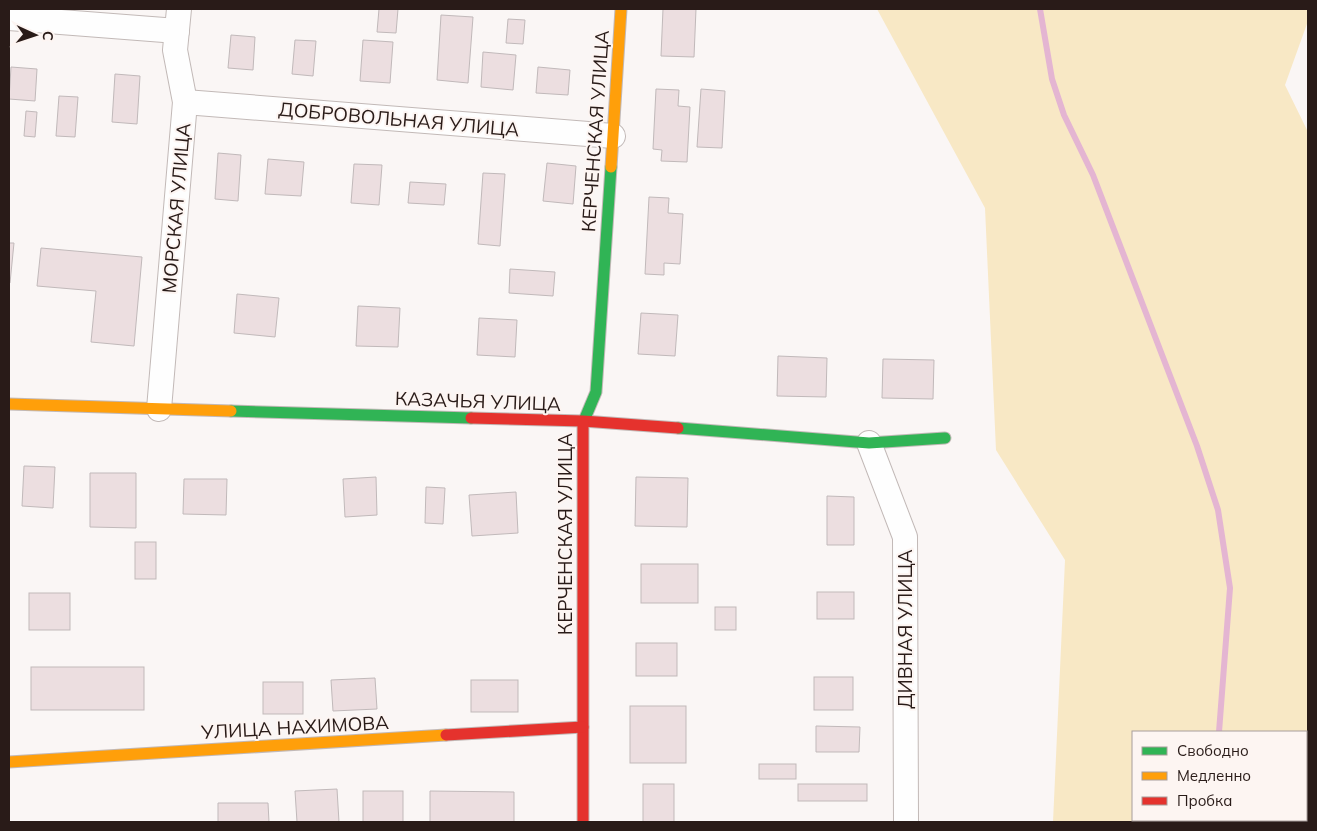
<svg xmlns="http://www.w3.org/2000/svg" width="1317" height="831" viewBox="0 0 1317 831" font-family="Mulish,sans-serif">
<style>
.green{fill:#f8e8c5;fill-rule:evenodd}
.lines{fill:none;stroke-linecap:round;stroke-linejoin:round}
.stream{stroke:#e4b5d2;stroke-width:6}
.building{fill:#ecdee0;stroke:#c1b9ba}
.street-casing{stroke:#c2b9b7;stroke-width:26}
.fast-casing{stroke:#c2b9b7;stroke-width:13}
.slow-casing{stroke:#c2b9b7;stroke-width:13}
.jam-casing{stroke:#c2b9b7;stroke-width:13}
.street{stroke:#fefefe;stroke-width:24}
.fast{stroke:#30b455;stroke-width:11}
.slow{stroke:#ff9f0a;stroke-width:11}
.jam{stroke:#e5322d;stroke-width:11}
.labels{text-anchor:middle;stroke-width:4;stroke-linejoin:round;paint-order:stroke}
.street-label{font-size:19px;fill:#291b18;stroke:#fdf5f2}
</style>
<rect width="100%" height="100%" fill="#faf6f5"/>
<path class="green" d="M877 9H1308V21L1285 85 1308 132V822H1053L1065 560 996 450 985 208ZM1133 732H1306V820H1133Z"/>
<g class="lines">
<g class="stream">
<polyline points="1040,9 1052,79 1064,115 1093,175 1197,446 1218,510 1230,588 1219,732"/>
<polyline points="1233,822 1234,820"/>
</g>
</g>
<g class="building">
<polygon points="379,9 398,9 396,33 377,32"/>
<polygon points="663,9 696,9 694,57 661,56"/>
<polygon points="441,15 473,17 468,83 437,80"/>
<polygon points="508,19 525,20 523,44 506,43"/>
<polygon points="231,35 255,37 253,70 228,68"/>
<polygon points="295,40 316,41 313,76 292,74"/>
<polygon points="363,40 393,42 390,83 360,81"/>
<polygon points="483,52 516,55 513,90 481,87"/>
<polygon points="11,67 37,69 35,101 9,99"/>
<polygon points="538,67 570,70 568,95 536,93"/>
<polygon points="115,74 140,76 137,124 112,122"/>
<polygon points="656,89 679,90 678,106 690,107 687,162 661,161 662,150 653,149"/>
<polygon points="701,89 725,91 722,148 697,147"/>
<polygon points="59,96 78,97 75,137 56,136"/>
<polygon points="26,111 37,112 35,137 24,136"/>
<polygon points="218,153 241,155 238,201 215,199"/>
<polygon points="268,159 304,162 301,196 265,194"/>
<polygon points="547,163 576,166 573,204 543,201"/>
<polygon points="354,164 382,165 379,205 351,203"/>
<polygon points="483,173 505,174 500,246 478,244"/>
<polygon points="410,182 446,184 444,205 408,203"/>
<polygon points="649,197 669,198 668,213 683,214 680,264 664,263 664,275 645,274"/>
<polygon points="9,243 14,243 10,283 9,283"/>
<polygon points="41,248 142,257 134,346 91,342 96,291 37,286"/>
<polygon points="510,269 555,272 553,296 509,293"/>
<polygon points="237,294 279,298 275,337 234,333"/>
<polygon points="358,306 400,308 398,347 356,346"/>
<polygon points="641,313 678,315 675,356 638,354"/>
<polygon points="479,318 517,320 515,357 477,355"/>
<polygon points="778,356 827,358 826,397 777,396"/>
<polygon points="883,359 934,360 933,399 882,398"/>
<polygon points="24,466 55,467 53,508 22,506"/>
<polygon points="90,473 136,473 136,528 90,527"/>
<polygon points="376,477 377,515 345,517 343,479"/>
<polygon points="636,477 688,478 687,527 635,526"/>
<polygon points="184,479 227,479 226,515 183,514"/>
<polygon points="426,487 445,488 443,524 425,523"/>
<polygon points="516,492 518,533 472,536 469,495"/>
<polygon points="827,496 854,497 854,545 827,545"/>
<rect x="135" y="542" width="21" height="37"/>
<rect x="641" y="564" width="57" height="39"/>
<rect x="817" y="592" width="37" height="27"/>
<rect x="29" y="593" width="41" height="37"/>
<rect x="715" y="607" width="21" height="23"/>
<rect x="636" y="643" width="41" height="33"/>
<rect x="31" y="667" width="113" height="43"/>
<rect x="814" y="677" width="39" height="33"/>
<polygon points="375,678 377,709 333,711 331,680"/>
<rect x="471" y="680" width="47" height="32"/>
<rect x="263" y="682" width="40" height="32"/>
<rect x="630" y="706" width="56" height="57"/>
<polygon points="816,726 860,727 859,752 816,752"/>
<rect x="759" y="764" width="37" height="15"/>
<rect x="643" y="784" width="31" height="38"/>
<rect x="798" y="784" width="69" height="17"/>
<polygon points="337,789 339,822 297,822 295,791"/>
<rect x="363" y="791" width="40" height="31"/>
<polygon points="430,791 514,792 514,822 430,822"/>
<polygon points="218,803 268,803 269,822 218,822"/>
</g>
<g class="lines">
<g class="street-casing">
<g id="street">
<polyline points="9,18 177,31"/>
<polyline points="185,102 613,136"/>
<polyline points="159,409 185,102 175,50 179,9"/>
<polyline points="869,443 905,537 906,822"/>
</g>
</g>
<g class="fast-casing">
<g id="fast">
<polyline points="231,411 471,418"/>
<polyline points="583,423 596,392 611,167"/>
<polyline points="678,428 869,443 945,438"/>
</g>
</g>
<g class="slow-casing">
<g id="slow">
<polyline points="611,167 621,9"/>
<polyline points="9,404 231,411"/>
<polyline points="9,762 446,735"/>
</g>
</g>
<g class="jam-casing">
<g id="jam">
<polyline points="471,418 583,421 678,428"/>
<polyline points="583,423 583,822"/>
<polyline points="446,735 583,727"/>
</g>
</g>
<use href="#street" class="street"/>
<use href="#fast" class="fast"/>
<use href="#slow" class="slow"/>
<use href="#jam" class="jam"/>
</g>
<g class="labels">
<g class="street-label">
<text transform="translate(399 119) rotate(5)" y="7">ДОБРОВОЛЬНАЯ УЛИЦА</text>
<text transform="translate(595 131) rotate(-86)" y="7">КЕРЧЕНСКАЯ УЛИЦА</text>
<text transform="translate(176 208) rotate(-85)" y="7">МОРСКАЯ УЛИЦА</text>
<text transform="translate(478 401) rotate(2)" y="7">КАЗАЧЬЯ УЛИЦА</text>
<text transform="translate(565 534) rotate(-90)" y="7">КЕРЧЕНСКАЯ УЛИЦА</text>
<text transform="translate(905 629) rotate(-90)" y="7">ДИВНАЯ УЛИЦА</text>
<text transform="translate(295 727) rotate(-3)" y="7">УЛИЦА НАХИМОВА</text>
</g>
</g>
<rect width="1317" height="831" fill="none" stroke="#291b18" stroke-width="20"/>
<rect x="1132" y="731" width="175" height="90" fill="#fdf5f2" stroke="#a89e9b"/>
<rect x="1142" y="747" width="25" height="8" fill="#30b455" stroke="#a89e9b"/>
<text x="1177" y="756" font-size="15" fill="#291b18">Свободно</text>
<rect x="1142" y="772" width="25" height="8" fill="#ff9f0a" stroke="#a89e9b"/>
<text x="1177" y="781" font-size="15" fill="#291b18">Медленно</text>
<rect x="1142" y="797" width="25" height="8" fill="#e5322d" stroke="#a89e9b"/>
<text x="1177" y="806" font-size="15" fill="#291b18">Пробка</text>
<g transform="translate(35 35) rotate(93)" stroke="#fdf5f2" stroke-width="4" paint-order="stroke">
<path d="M0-4L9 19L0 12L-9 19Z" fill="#291b18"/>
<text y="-8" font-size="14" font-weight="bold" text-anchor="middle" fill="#291b18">С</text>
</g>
</svg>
